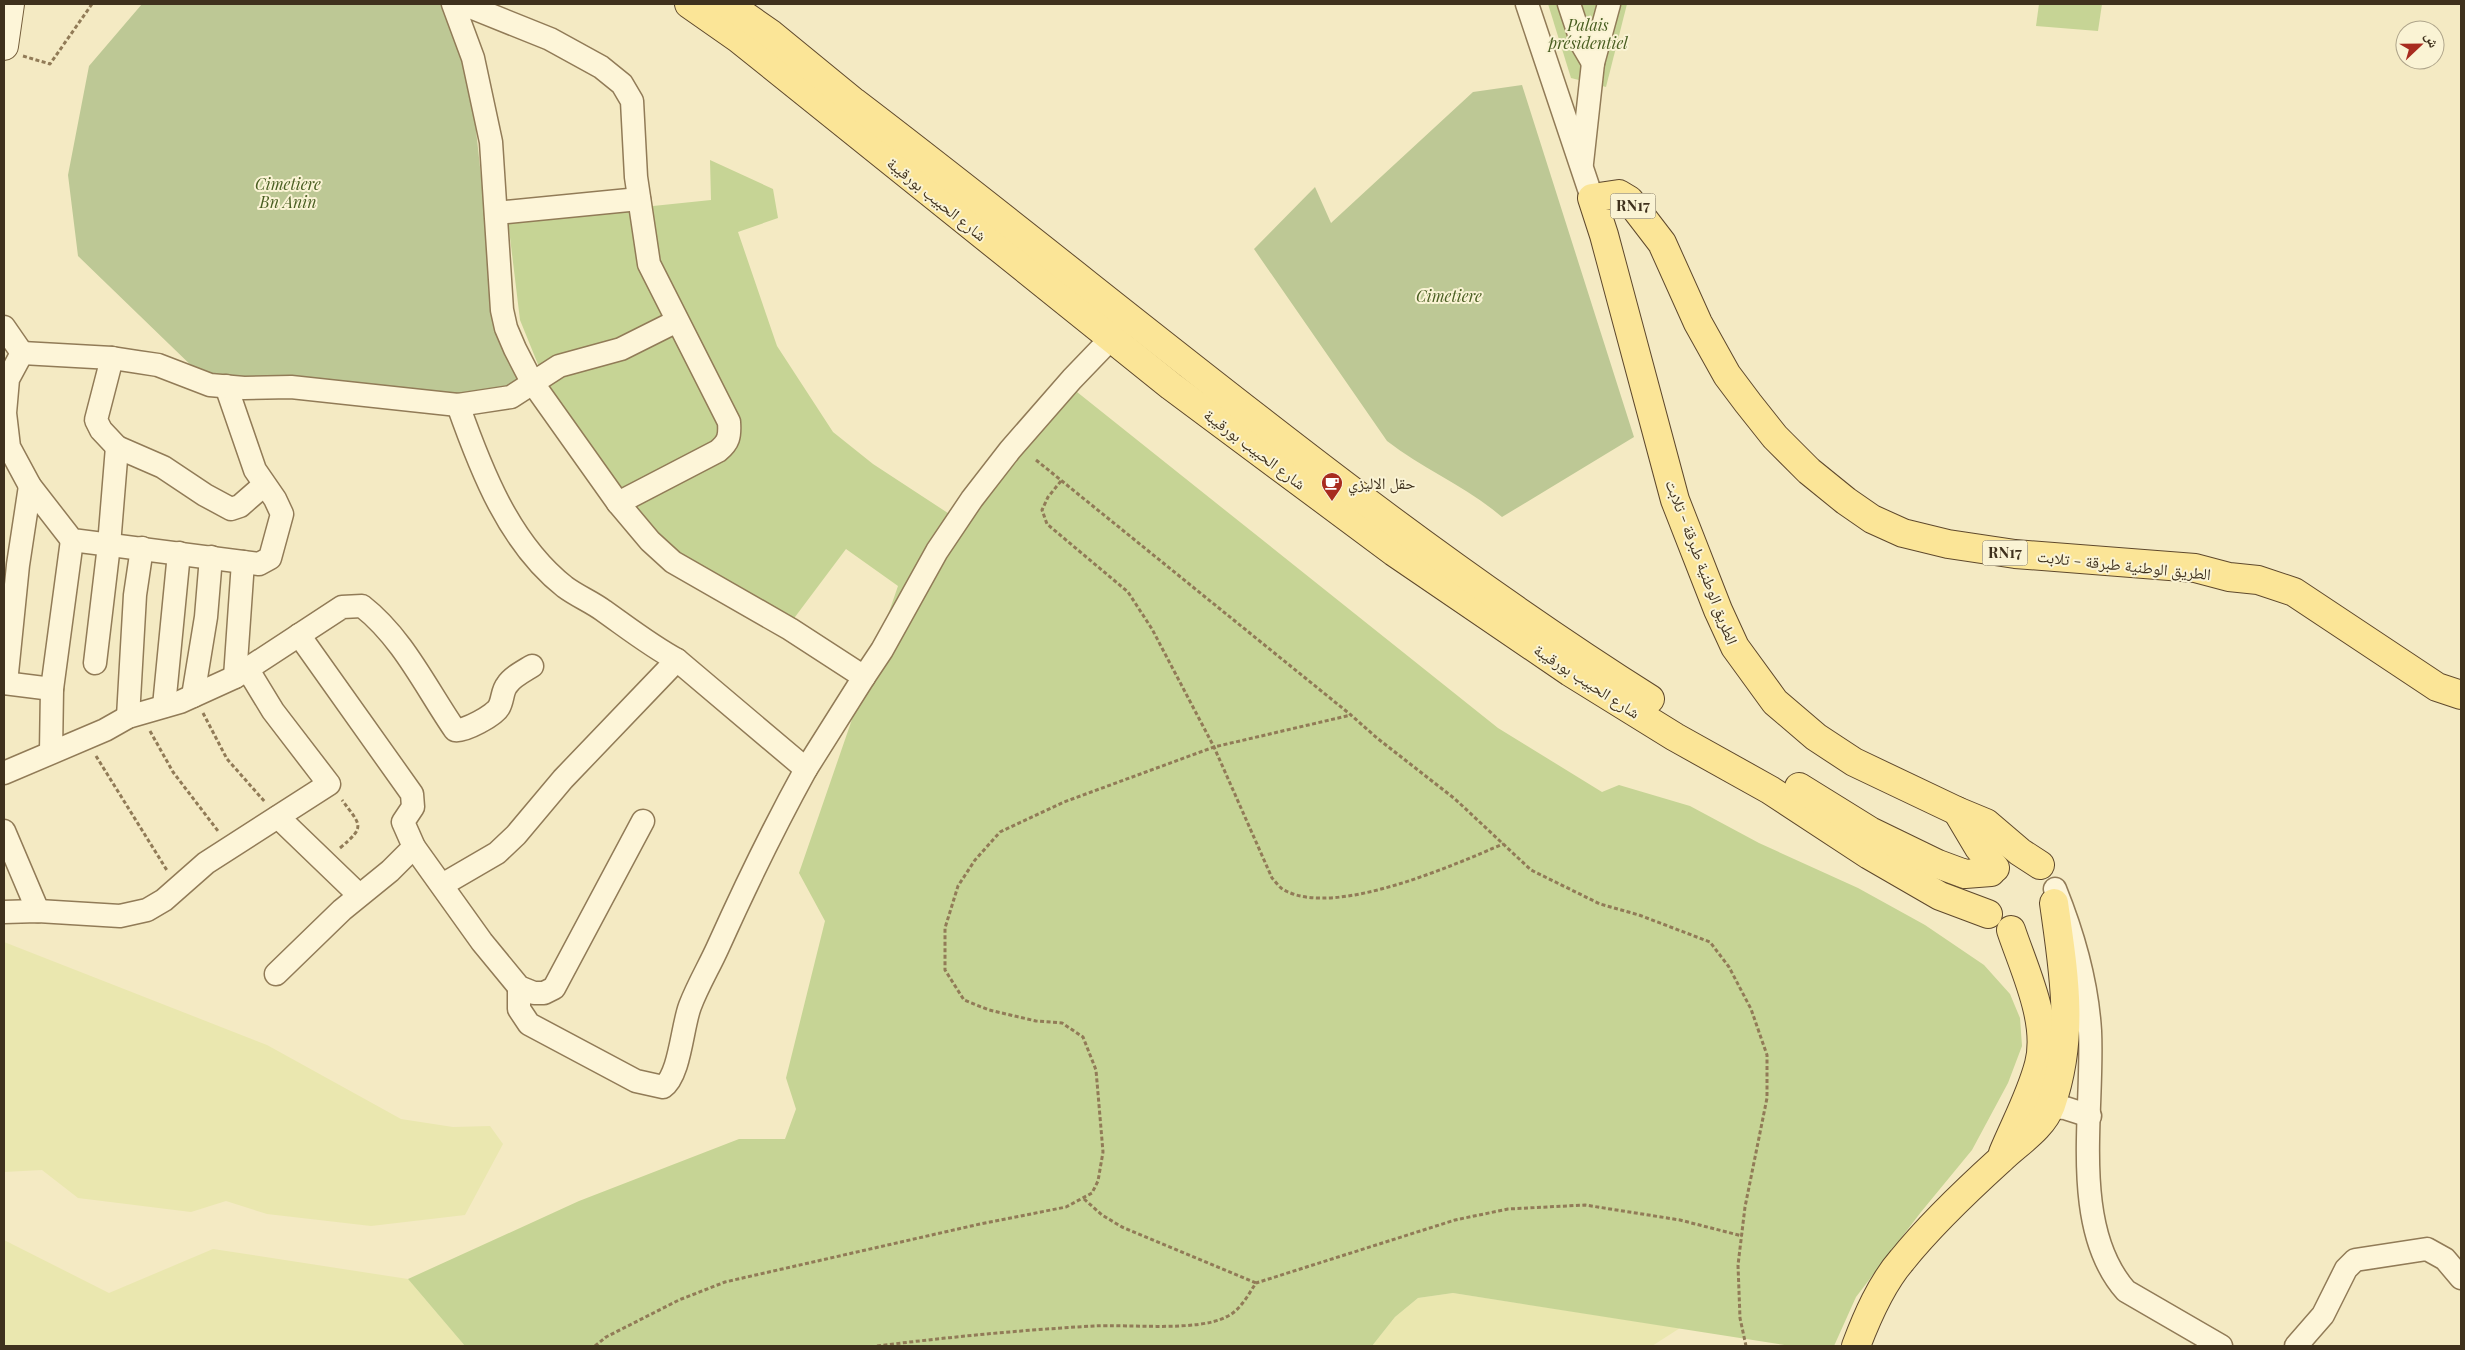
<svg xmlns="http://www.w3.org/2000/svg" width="2465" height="1350" viewBox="0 0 2465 1350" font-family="'Playfair Display','Noto Naskh Arabic',serif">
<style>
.farmland{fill:#eae7af}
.green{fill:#c6d495}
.cemetery{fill:#bdc895}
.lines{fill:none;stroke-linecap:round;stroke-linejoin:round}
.street-casing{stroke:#917b57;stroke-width:25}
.secondary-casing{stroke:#735c3a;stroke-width:30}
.primary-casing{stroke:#5e482c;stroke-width:30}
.path{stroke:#917b57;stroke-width:3;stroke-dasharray:4 2.5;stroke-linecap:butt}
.street{stroke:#fdf5d8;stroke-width:22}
.secondary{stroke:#fdf5d8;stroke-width:28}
.primary{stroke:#fbe597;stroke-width:28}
.labels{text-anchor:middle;stroke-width:4;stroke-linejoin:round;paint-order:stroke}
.shield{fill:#faf3d4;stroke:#776b54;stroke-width:1}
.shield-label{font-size:15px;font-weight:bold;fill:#3f311d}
.park-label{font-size:16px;font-style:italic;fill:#495e21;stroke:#faf3d4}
.street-label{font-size:16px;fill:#3f311d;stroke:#faf3d4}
.poi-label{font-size:16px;fill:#3f311d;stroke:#faf3d4;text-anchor:start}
</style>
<rect width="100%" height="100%" fill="#f4eac3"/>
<g class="farmland">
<polygon points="4,942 267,1045 401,1119 453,1127 490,1126 503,1144 465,1215 371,1226 267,1214 226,1201 191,1212 78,1198 42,1170 4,1172"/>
<polygon points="4,1240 109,1293 213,1249 408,1279 465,1346 4,1346"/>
<polygon points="1453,1293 1680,1328 1652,1346 1372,1346 1395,1317 1418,1298"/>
</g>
<g class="green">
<polygon points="1548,4 1627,4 1606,87 1571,78"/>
<polygon points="2039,4 2102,4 2098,31 2036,26"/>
<polygon points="710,160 773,189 778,218 738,232 777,346 833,432 873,464 957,519 1072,388 1498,728 1602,792 1619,785 1690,806 1759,843 1858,888 1925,925 1984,965 2010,994 2020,1018 2022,1046 2008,1083 1972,1150 1921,1212 1856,1297 1834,1346 1791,1346 1453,1293 1418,1298 1395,1317 1372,1346 465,1346 408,1279 579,1201 739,1139 785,1139 796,1109 786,1078 825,921 799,873 898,586 846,549 792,621 675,556 626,505 582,473 520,320 508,221 711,200"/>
</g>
<g class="cemetery">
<polygon points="142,4 447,4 472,93 497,324 522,389 474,396 200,374 78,256 68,175 89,66"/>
<path d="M1522 85 1634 437 1502 517C1466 486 1424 470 1387 441L1254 249 1315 187 1331 223 1473 92Z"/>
</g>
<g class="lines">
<g class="street-casing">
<g id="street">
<polyline points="453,4 473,58 491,142 502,310 506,328 515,349 532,382 618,503 650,541 673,562 790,629 864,677 882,650 937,551 972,499 1010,450 1072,379 1123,326"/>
<path d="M463 4 550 39 601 67 622 84 632 101 636 177 649 264 729 422C730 436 729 442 718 451L618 503"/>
<polyline points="1527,4 1592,198"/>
<polyline points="1569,4 1583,46 1593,63"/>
<polyline points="1582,163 1593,63 1609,4"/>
<polyline points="496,213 639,199"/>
<polyline points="4,327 22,353 8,379 5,413 9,447 30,486 72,540 259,564 270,558 282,514 275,499 255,470 226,386"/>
<polyline points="22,353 112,358 138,362 158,365 210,385 244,388 291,387 458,405"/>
<polyline points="112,358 96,420 101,430 117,447"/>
<polyline points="299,635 412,794 413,807 403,822 414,847 482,942 519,987 534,993 544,993 554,988 643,821"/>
<polyline points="95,663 109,545 117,447 163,467 205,495 231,509 240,506 264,485"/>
<polyline points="235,677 243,562"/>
<polyline points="4,683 52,689"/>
<polyline points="6,683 18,565 30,486"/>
<polyline points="193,696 206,617 211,557"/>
<polyline points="164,706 179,553"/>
<polyline points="128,717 135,595 142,548"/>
<polyline points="51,752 52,689 72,540"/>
<polyline points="806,769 864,677"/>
<path d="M4 773 105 730 128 717 180 702 235 677 342 607 362 606C403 638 426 688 455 730 464 732 495 715 499 707 503 700 502 691 507 685 512 677 524 671 532 666"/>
<polyline points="278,817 359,895"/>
<polyline points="4,831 38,911"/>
<polyline points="442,885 497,853 516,835 563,779 677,660"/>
<path d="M2055 889C2074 936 2087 981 2090 1031 2094 1112 2069 1227 2126 1291L2221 1346"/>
<polyline points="4,912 38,911 120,916 147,910 164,900 206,863 329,784 273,711 248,670"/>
<polyline points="276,974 342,910 390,871 414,847"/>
<path d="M519 987V1009L529 1024 636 1081 663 1087C680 1075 682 1027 690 1006 698 985 709 967 718 947 745 887 774 827 806 769L677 660C651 646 628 628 604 611 592 602 577 596 565 587 509 543 481 470 458 405L511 397 559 366 621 349 677 321"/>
<polyline points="2050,1107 2065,1108 2090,1116"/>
<polyline points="2296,1346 2323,1315 2346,1269 2355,1260 2427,1249 2445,1259 2461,1278"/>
</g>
</g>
<g class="secondary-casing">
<polyline id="secondary" points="4,46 10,4"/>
</g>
<g class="primary-casing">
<g id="primary">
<polyline points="689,4 739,39 1171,386 1394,552 1570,672 1675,737 1770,790 1869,855 1940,896 1988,914"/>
<path d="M728 4 771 34 854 102C1118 303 1370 522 1650 699"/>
<polyline points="1799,787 1870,831 1938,864 1965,874 1991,872"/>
<polyline points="1957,811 1979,848 1995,868"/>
<polyline points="2040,865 2020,852 1986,823 1957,811 1854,762 1816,737 1775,702 1735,647 1718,610 1675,500 1604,235 1592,198 1619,194 1629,200 1662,243 1698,323 1727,375 1748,403 1775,437 1809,471 1846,501 1872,519 1903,533 1948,544 2015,554 2195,568 2229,577 2258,580 2294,592 2437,687 2461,695"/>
<path d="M2003 1153C2015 1124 2031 1095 2039 1064 2050 1022 2024 969 2011 930"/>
<path d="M1856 1346C1867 1317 1881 1284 1902 1260 1930 1225 1967 1190 2000 1160 2017 1143 2042 1129 2051 1105 2075 1035 2064 974 2054 903"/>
</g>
</g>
<g class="path">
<polyline points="23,56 50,64 92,4"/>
<polyline points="1036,460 1351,715 1377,738 1455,799 1531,870 1600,904 1639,915 1710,942 1729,967 1751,1009 1767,1055 1767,1098 1745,1207 1738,1265 1740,1318 1746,1346"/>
<path d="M1061 481 1048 497 1042 510 1047 524 1128 592 1152 629 1214 747 1272 878C1276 882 1280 889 1286 891 1337 917 1454 865 1503 844"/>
<polyline points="203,713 227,759 265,802"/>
<polyline points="150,731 173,772 218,831"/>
<polyline points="96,756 168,872"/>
<path d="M340 848C366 826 361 826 342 800"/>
<polyline points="1084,1199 1102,1215 1122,1227 1256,1283"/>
<polyline points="595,1346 606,1337 679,1300 725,1282 980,1224 1066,1207 1092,1193 1098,1181 1103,1152 1096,1070 1083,1037 1062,1023 1036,1021 989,1010 964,1000 945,970 945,928 958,886 975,860 1000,832 1064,802 1214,747 1351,715"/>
<path d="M877 1346C949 1337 1021 1330 1094 1326 1129 1324 1197 1332 1226 1317 1240 1311 1248 1295 1256 1283L1455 1220 1508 1209 1585 1205 1680 1220 1742 1236"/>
</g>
<use href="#street" class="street"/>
<use href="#secondary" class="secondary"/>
<use href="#primary" class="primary"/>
</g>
<defs>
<g id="cafe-pin" transform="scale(1.125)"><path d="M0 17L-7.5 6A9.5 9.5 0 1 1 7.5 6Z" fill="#a82b1f" stroke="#faf3d4"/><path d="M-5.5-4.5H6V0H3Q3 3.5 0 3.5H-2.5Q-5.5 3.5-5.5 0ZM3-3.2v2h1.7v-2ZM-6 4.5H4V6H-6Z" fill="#fff"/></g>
</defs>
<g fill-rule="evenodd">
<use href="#cafe-pin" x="1332" y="483"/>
</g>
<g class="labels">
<g class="shield">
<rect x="1610.5" y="193.5" width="45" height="25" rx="4"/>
<rect x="1982.5" y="540.5" width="45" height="25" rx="4"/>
</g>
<g class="shield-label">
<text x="1633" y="211">RN17</text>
<text x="2005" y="558">RN17</text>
</g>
<g class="park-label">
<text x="1588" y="31">Palais<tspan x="1588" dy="18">présidentiel</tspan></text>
<text x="288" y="190">Cimetiere<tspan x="288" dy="18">Bn Anin</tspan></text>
<text x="1449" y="302">Cimetiere</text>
</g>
<g class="street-label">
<text transform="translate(937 199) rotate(39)" y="6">شارع الحبيب بورقيبة</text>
<text transform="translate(1255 449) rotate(37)" y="6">شارع الحبيب بورقيبة</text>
<text transform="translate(1702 562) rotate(69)" y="6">الطريق الوطنية طبرقة - تلابت</text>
<text transform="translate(2124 565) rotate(6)" y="6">الطريق الوطنية طبرقة - تلابت</text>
<text transform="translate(1587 681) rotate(33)" y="6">شارع الحبيب بورقيبة</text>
</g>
<g class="poi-label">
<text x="1348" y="489">حقل الاليزي</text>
</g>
</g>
<rect width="2465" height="1350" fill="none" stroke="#3f311d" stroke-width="10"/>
<g transform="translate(2420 45) rotate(68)"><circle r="24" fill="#faf3d4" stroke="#afa58b"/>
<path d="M0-4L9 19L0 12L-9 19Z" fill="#a82b1f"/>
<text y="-8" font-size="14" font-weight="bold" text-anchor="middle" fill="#3f311d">ش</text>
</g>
</svg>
